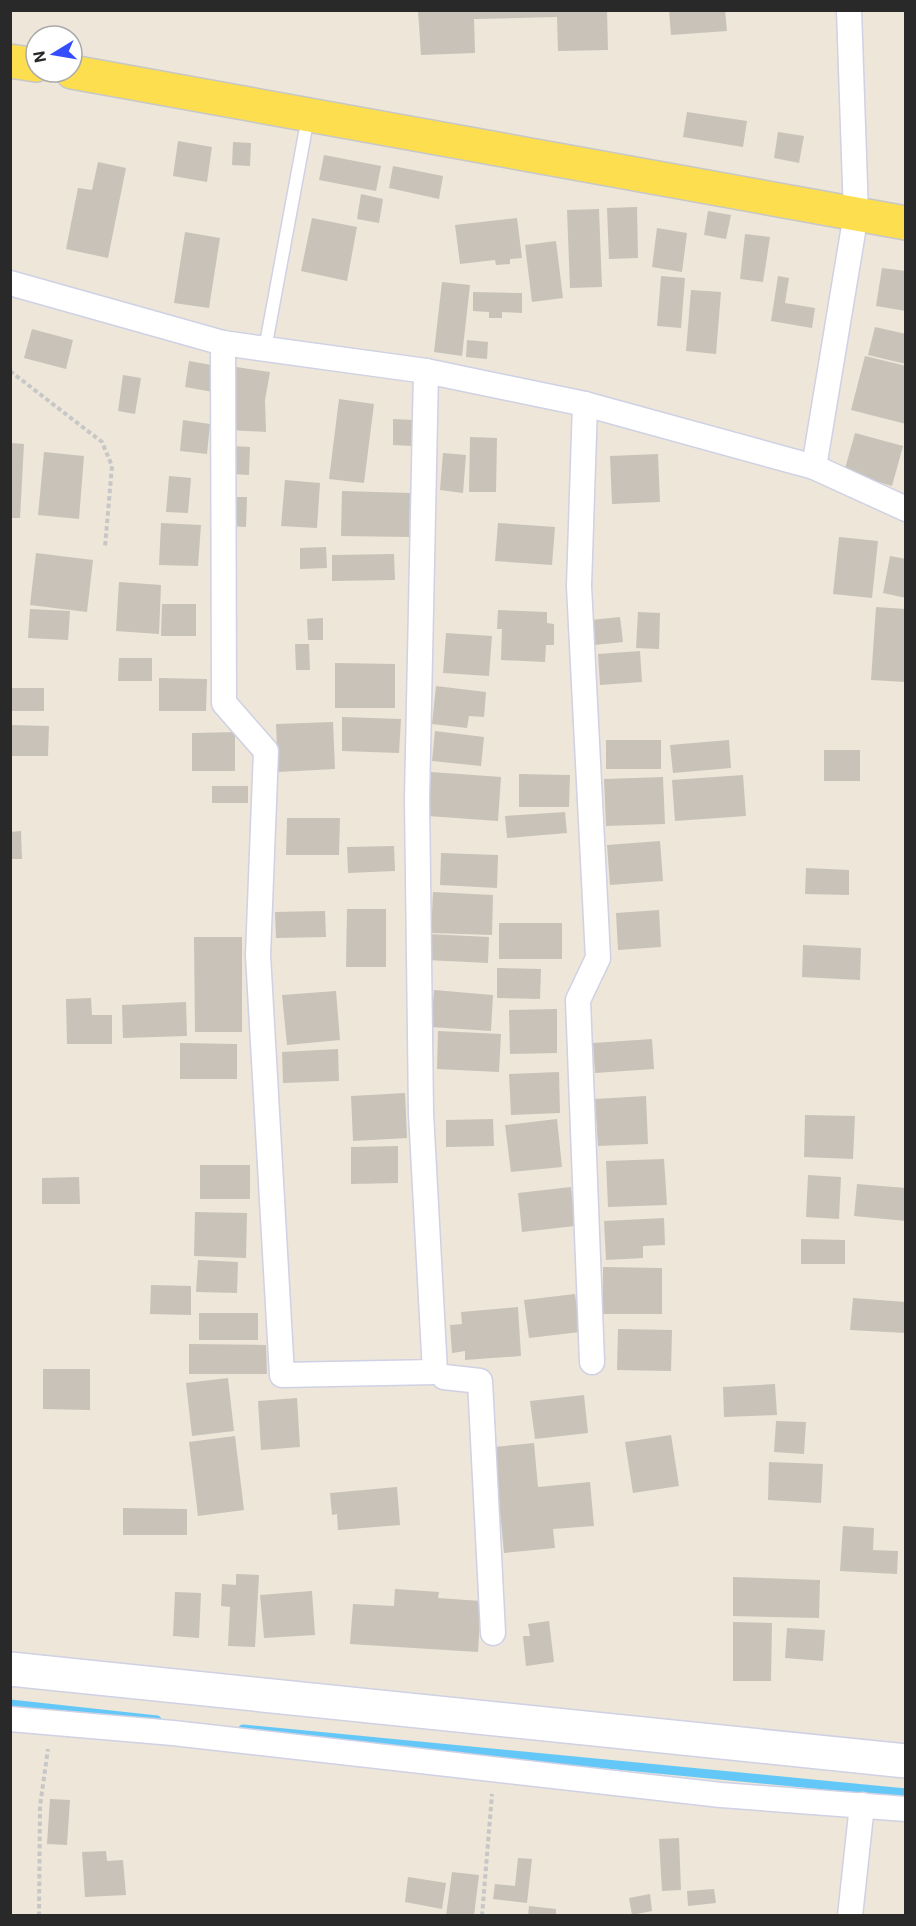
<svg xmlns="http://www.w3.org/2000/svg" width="916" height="1926" viewBox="0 0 916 1926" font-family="Roboto,sans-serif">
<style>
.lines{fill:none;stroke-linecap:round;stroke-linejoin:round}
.stream{stroke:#63c8f8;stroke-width:9}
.building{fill:#c8c2b9}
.lane-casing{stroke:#cfd1e4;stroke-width:15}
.street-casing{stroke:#cfd1e4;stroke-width:27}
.secondary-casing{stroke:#cfd1e4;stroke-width:36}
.primary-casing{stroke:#c7c7c7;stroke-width:36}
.path{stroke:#c7c7c7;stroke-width:4;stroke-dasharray:4.5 3;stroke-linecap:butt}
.lane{stroke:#fff;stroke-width:12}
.street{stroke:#fff;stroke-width:24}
.secondary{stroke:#fff;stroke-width:33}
.primary{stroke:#fcde4f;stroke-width:33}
</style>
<rect width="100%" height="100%" fill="#ede6d9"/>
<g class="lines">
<g class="stream">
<polyline points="10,1704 157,1720"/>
<polyline points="243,1729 906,1793"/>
</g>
</g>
<g class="building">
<polygon points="418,10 607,10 608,50 558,51 557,17 474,19 475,53 421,55"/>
<polygon points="669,10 725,10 727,31 671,35"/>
<polygon points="687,112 747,121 743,147 683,137"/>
<polygon points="778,132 804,136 799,163 774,158"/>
<polygon points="178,141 212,147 207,182 173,176"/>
<polygon points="233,142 251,143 250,166 232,165"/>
<polygon points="324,155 381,166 376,191 319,180"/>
<polygon points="98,162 126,168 108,258 66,249 78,188 92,190"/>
<polygon points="393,166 443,176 439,199 389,188"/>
<polygon points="361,194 383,199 379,223 357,219"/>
<polygon points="637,207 638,258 609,259 607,208"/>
<polygon points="599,209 602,287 570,288 567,210"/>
<polygon points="708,211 731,215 726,239 704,235"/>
<polygon points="312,218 357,227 347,281 301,271"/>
<polygon points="517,218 522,258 510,259 510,264 496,265 495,260 460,264 455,225"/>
<polygon points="657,228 687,233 682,272 652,267"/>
<polygon points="185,232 220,238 209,308 174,303"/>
<polygon points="745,234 770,237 763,282 740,279"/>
<polygon points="556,241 563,298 532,302 525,245"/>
<polygon points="882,268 906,271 906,311 876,306"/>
<polygon points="661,276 685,278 681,328 657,326"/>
<polygon points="778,276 789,278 785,303 815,308 812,328 771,321"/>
<polygon points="442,282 470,285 462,356 434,352"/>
<polygon points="691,290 721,292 716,354 686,351"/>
<polygon points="473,292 522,293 522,313 502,312 502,318 489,318 489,312 473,311"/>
<polygon points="875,327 906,334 906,364 868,355"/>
<polygon points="32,329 73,340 66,369 24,358"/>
<polygon points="467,340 488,342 487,359 466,357"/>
<polygon points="865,356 906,366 906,424 851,410"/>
<polygon points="189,361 217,366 213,392 185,387"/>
<polygon points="236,367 270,372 265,400 266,432 229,430"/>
<polygon points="123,375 141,378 135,414 118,411"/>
<polygon points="339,399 374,404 364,483 329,479"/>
<polygon points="393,419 413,420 412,446 393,445"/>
<polygon points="183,420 210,424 207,454 180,451"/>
<polygon points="855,433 903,446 892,486 844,472"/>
<polygon points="470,437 497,438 496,492 469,492"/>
<polygon points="10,443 24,444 20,518 10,518"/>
<polygon points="232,446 250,447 249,475 231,474"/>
<polygon points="44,452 84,456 79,519 38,515"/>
<polygon points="443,453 466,455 463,493 440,490"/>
<polygon points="658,454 660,502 612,504 610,456"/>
<polygon points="169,476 191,478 188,513 166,512"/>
<polygon points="285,480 320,483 317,528 281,526"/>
<polygon points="342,491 410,493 409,537 341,536"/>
<polygon points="228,497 247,497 246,527 227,526"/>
<polygon points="161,523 201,525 198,566 159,565"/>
<polygon points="498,523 555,527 552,565 495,561"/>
<polygon points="839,537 878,541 872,598 833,594"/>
<polygon points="326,547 327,568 300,569 300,548"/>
<polygon points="36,553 93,560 87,612 30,605"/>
<polygon points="394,554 395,580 332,581 332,555"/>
<polygon points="890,556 906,559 906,598 883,593"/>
<polygon points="119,582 161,585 159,634 116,631"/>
<polygon points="162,604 196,604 196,636 161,636"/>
<polygon points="876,607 906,609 906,682 871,680"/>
<polygon points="30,609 70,611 68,640 28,638"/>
<polygon points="498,610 547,612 547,623 554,624 554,645 546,645 545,662 501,660 502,629 497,629"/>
<polygon points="638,612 660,613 659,649 636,648"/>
<polygon points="620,617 623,642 594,645 591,620"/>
<polygon points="323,618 323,640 308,640 307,619"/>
<polygon points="446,633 492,636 489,676 443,673"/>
<polygon points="295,644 309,644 310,670 296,670"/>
<polygon points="640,651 642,682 600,685 598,654"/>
<polygon points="119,658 152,658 152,681 118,681"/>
<polygon points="335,663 395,664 395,708 335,708"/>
<polygon points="159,678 207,679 206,711 159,711"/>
<polygon points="436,686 486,692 484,717 469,716 467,728 432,724"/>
<rect x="10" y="688" width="34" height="23"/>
<polygon points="342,717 401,719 399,753 342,751"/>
<polygon points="333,722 335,769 278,772 276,724"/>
<polygon points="10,725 49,726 48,756 10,756"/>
<polygon points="435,731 484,737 481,766 432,761"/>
<polygon points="235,732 235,771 192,771 192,733"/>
<rect x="606" y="740" width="55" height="29"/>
<polygon points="729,740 731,768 673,773 670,745"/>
<rect x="824" y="750" width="36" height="31"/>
<polygon points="431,772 501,777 498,821 428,816"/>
<polygon points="519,774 570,775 569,807 519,807"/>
<polygon points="743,775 746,816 675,821 672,780"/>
<polygon points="663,777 665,824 606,826 604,779"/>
<rect x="212" y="786" width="36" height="17"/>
<polygon points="565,812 567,833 507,838 505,816"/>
<polygon points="287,818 340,818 339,855 286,855"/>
<polygon points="21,831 22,859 10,859 10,832"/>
<polygon points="660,841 663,881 610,885 607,845"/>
<polygon points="394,846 395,871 348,873 347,847"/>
<polygon points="441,853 498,855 497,888 440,885"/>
<polygon points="806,868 849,870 849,895 805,894"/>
<polygon points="433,892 493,895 492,935 431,933"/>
<polygon points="347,909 386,909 386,967 346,967"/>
<polygon points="659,910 661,947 618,950 616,913"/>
<polygon points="325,911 326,937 276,938 275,912"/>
<rect x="499" y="923" width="63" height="36"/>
<polygon points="428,934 489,937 488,963 426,960"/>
<polygon points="194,937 242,937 242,1032 195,1032"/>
<polygon points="803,945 861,948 860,980 802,977"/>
<polygon points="497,968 541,969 540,999 497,998"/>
<polygon points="434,990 493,995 491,1031 431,1027"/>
<polygon points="336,991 340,1040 287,1045 282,995"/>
<polygon points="91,998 92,1015 112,1015 112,1044 67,1044 66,999"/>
<polygon points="186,1002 187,1036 123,1038 122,1005"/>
<polygon points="557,1009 557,1053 510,1054 509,1010"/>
<polygon points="438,1031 501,1034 499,1072 437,1069"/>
<polygon points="652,1039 654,1069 595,1073 593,1043"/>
<polygon points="180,1043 237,1044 237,1079 180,1079"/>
<polygon points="338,1049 339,1081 283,1083 282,1052"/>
<polygon points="559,1072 560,1113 511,1115 509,1074"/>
<polygon points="405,1093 407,1138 353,1141 351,1096"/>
<polygon points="646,1096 648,1144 598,1146 595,1099"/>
<polygon points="805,1115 855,1116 853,1159 804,1157"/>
<polygon points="493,1119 494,1146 446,1147 446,1120"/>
<polygon points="557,1119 562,1167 511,1172 505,1125"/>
<polygon points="398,1146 398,1183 351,1184 351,1147"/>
<polygon points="664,1159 667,1205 608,1207 606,1161"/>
<rect x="200" y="1165" width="50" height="34"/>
<polygon points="808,1175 841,1177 839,1219 806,1217"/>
<polygon points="79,1177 80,1204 42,1204 42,1178"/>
<polygon points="857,1184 906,1188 906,1221 854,1216"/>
<polygon points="571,1187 575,1226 522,1232 518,1193"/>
<polygon points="195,1212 247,1213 246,1258 194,1256"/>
<polygon points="664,1218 665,1245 643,1246 643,1258 606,1260 604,1221"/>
<polygon points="801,1239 845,1240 845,1264 801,1264"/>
<polygon points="198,1260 238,1262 237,1293 196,1292"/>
<polygon points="603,1267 662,1268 662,1314 603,1314"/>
<polygon points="151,1285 191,1286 191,1315 150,1314"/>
<polygon points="575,1294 580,1332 529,1338 524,1300"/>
<polygon points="853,1298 906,1302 906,1333 850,1330"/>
<polygon points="518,1307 521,1356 465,1360 465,1351 452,1353 450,1325 462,1324 461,1312"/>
<rect x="199" y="1313" width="59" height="27"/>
<polygon points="618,1329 672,1330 671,1371 617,1370"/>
<polygon points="189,1344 266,1345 267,1374 189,1374"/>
<polygon points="43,1369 90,1369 90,1410 43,1409"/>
<polygon points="228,1378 234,1431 192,1436 186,1383"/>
<polygon points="775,1384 777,1415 724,1417 723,1387"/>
<polygon points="584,1395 588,1433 535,1439 530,1401"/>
<polygon points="297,1398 300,1447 261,1450 258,1401"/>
<polygon points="776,1421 806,1422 804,1454 774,1452"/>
<polygon points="671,1435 679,1486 633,1493 625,1442"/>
<polygon points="235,1436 244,1510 198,1516 189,1442"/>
<polygon points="534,1443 538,1487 590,1482 594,1526 553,1529 555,1548 504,1553 494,1447"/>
<polygon points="769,1462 823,1464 821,1503 768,1500"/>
<polygon points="397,1487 400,1525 338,1530 337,1514 332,1515 330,1493"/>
<polygon points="123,1508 187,1509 187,1535 123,1535"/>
<polygon points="843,1526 874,1528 873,1550 898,1551 897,1574 840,1571"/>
<polygon points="236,1574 259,1575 255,1647 228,1646 230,1607 221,1606 222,1584 236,1585"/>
<polygon points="733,1577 820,1580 819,1618 733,1616"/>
<polygon points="395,1589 439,1592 438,1598 481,1601 478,1652 350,1644 353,1604 394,1606"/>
<polygon points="312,1591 315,1635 264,1638 260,1595"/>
<polygon points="175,1592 201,1593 199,1638 173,1636"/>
<polygon points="549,1621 554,1662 526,1666 523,1636 530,1636 528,1624"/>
<polygon points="733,1622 772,1623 771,1681 733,1681"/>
<polygon points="787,1628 825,1630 823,1661 785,1658"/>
<polygon points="50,1799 70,1800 67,1845 47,1844"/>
<polygon points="679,1838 681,1890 662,1891 659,1839"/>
<polygon points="106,1851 107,1861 123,1860 126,1895 85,1897 82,1852"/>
<polygon points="518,1858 532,1859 527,1903 493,1899 495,1884 515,1886"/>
<polygon points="452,1872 479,1875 474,1916 446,1916"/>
<polygon points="408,1877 446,1883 442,1909 405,1902"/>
<polygon points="714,1889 716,1903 688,1906 687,1891"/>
<polygon points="650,1894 652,1911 632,1915 629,1898"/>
<polygon points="529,1906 556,1909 556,1916 528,1916"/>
</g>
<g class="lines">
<g class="lane-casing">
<polyline id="lane" points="265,349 308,117"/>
</g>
<g class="street-casing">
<g id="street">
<polyline points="849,10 856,214 814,467 906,509"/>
<polyline points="10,283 223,343 426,371 585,404 814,467"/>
<polyline points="223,343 224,703 266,751 258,955 282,1375 435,1372 421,1113 417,799 426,371"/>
<polyline points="585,404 579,586 598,958 578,1000 592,1362"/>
<polyline points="444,1377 480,1381 493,1633"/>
<polyline points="10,1719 173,1733 721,1795 906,1809"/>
<polyline points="850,1916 862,1805"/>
</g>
</g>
<g class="secondary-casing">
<polyline id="secondary" points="10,1669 906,1761"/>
</g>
<g class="primary-casing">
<g id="primary">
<polyline points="10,61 36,65"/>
<polyline points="72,72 906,223"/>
</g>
</g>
<g class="path">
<polyline points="10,371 102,442 112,466 105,547"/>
<polyline points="39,1916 40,1806 48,1749"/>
<polyline points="482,1916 492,1794"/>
</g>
<use href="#lane" class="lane"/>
<use href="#street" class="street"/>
<use href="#secondary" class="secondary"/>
<use href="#primary" class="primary"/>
</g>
<rect width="916" height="1926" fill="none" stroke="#292929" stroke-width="24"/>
<g transform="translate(54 54) rotate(259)"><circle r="28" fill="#ffffff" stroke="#a9a9a9" stroke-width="1.5"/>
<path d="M0-4.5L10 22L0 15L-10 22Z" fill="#344eff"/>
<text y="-9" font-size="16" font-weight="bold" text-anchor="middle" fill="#292929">N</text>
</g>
</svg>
